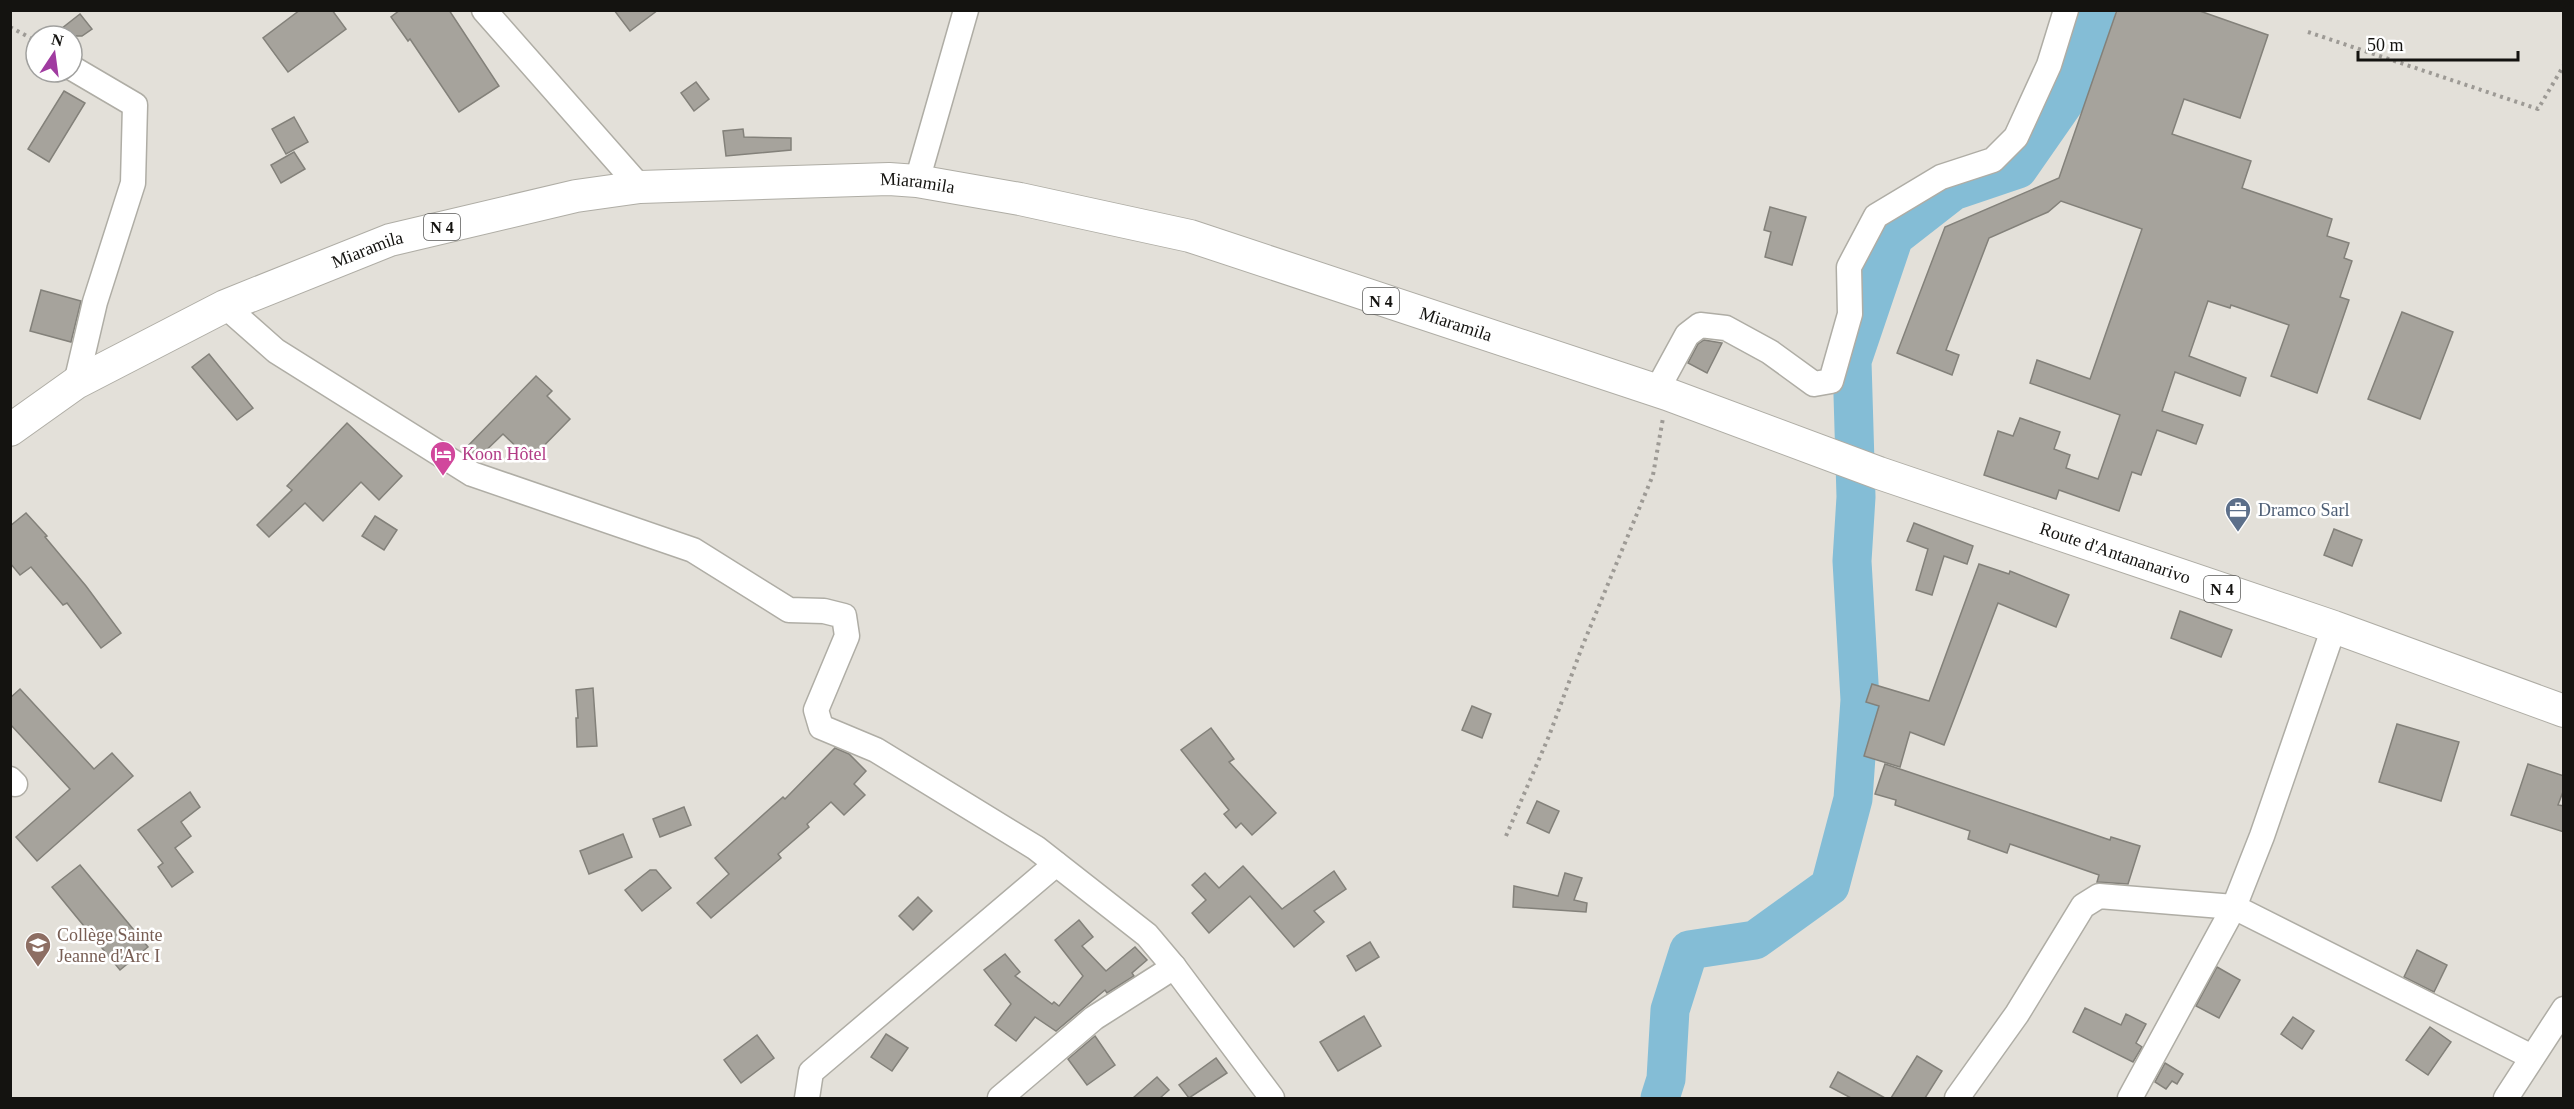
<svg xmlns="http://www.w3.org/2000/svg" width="2574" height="1109" viewBox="0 0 2574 1109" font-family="Georgia,serif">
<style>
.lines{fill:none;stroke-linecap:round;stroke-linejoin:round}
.river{stroke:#84bdd6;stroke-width:39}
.building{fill:#a6a39c;stroke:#83817a;stroke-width:1.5}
.minor-casing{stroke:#afada5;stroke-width:27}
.major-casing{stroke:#afada5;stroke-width:34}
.path{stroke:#9d9a95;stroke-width:4;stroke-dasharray:3 4.5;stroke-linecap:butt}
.minor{stroke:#fff;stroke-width:24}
.major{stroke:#fff;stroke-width:32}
.labels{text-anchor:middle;stroke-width:5;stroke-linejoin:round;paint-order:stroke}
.shield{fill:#fff;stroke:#5a5a58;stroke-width:1.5}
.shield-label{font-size:16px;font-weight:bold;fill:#141310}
.street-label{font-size:18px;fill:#141310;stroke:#fff}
.hotel-label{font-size:18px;fill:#b23c85;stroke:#fff;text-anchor:start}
.service-label{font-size:18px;fill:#4e5e75;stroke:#fff;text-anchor:start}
.education-label{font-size:18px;fill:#785e54;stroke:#fff;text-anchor:start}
</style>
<rect width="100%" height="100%" fill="#e3e0d9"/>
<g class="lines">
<polyline class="river" points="1660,1098 1666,1079 1670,1010 1689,950 1755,940 1830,886 1853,799 1860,700 1852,561 1856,497 1852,361 1894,237 1953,191 2018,169 2066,100 2096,10"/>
</g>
<g class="building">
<polygon points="300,10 332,10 346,29 288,72 263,38"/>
<polygon points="400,10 449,10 499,86 459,112 410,39 408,41 391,17"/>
<polygon points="614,10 658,10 630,31"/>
<polygon points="2117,10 2197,10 2268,35 2240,118 2184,99 2172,134 2251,161 2242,188 2332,219 2327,236 2349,243 2344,258 2352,261 2340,297 2349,300 2317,393 2271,376 2289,325 2231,305 2230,308 2208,301 2189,356 2246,378 2240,396 2175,372 2162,411 2203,425 2196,444 2157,430 2141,475 2132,472 2119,511 2059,490 2056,499 1984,475 1998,431 2013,436 2020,418 2060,432 2054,449 2070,455 2066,468 2098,479 2120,415 2030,383 2037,360 2090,379 2142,229 2061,201 2048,212 1989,238 1946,350 1959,355 1952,375 1897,353 1945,227 2059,178"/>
<polygon points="80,14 92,29 82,36 52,36"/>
<polygon points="696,82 709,99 694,111 681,93"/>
<polygon points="64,91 85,103 49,162 28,149"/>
<polygon points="294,117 308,142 286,154 272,129"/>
<polygon points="743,129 744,137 791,138 791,150 726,156 723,131"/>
<polygon points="294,152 305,169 281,183 271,165"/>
<polygon points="1770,207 1806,217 1792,265 1765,257 1771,232 1764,230"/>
<polygon points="41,290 81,301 71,342 30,331"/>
<polygon points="2402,312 2453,332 2420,419 2368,399"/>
<polygon points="1704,340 1722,343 1707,373 1688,363 1698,344"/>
<polygon points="209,354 253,408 237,420 192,367"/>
<polygon points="536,376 552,391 547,396 570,419 530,460 503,434 476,460 463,451"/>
<polygon points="347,423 402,476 379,500 361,482 323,521 305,503 269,537 257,525 292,490 287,486"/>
<polygon points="26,513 47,536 45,537 86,586 121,633 101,648 67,603 63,605 31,567 20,575 10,563 10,526"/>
<polygon points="375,516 397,530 384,550 362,536"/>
<polygon points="1914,523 1973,546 1967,564 1944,556 1932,595 1916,590 1928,549 1907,541"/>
<polygon points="2334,529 2362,540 2352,566 2324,555"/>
<polygon points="1979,564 2009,574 2010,571 2069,595 2056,627 1998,603 1944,745 1910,732 1900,767 1864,756 1879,706 1866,702 1872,684 1929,701"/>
<polygon points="2180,611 2232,630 2221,657 2171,638"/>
<polygon points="593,688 597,746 577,747 576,718 578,718 576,690"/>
<polygon points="20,689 94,769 112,753 133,776 37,861 16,837 70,789 10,724 10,698"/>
<polygon points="1472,706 1491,714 1482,738 1462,730"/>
<polygon points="2397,724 2459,742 2441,801 2379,782"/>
<polygon points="1211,728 1234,759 1229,762 1276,813 1252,835 1241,823 1236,828 1224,814 1229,810 1181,750"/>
<polygon points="835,748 849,754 866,771 854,784 865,795 844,815 831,802 807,824 809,827 778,854 781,858 711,918 697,903 729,874 715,858 783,797 785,799"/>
<polygon points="1885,764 2110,840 2111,837 2140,846 2128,884 2097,882 2099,875 2010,844 2007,853 1968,839 1970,831 1895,805 1896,800 1875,794"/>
<polygon points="2528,764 2564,776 2564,789 2558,805 2564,806 2564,832 2511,815"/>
<polygon points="190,792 200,807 181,822 191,836 175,848 193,872 172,887 158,867 163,863 138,830"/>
<polygon points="1537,801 1559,811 1549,833 1527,823"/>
<polygon points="684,807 691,825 660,837 653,819"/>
<polygon points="623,834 632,857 589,874 580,851"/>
<polygon points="80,865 148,947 120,970 52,887"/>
<polygon points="1243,866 1282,909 1334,871 1346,889 1314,911 1324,922 1294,947 1250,896 1209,933 1192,913 1206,900 1192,885 1205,873 1219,888"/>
<polygon points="650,870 656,870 671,888 642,911 625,890"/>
<polygon points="1565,873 1582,878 1574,900 1587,903 1586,912 1513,907 1514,886 1558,896"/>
<polygon points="918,897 932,911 913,930 899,916"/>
<polygon points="1079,920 1093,937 1082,946 1106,971 1135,947 1147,960 1132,973 1134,976 1107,993 1105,990 1056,1031 1035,1017 1016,1041 995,1025 1011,1004 984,970 1005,954 1020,972 1015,976 1052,1004 1054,1002 1059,1006 1083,976 1055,940"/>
<polygon points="1370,942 1379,957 1356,971 1347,956"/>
<polygon points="2417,950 2447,965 2434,992 2404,977"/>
<polygon points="2217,967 2240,980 2219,1018 2196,1006"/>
<polygon points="2085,1008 2121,1025 2126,1014 2146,1024 2136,1043 2142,1047 2133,1062 2073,1032"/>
<polygon points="1364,1016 1381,1046 1338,1071 1320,1042"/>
<polygon points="2293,1017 2314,1031 2302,1049 2281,1034"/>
<polygon points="2430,1027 2451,1042 2428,1075 2406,1060"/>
<polygon points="886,1034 908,1048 892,1071 871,1057"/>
<polygon points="757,1035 774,1058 741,1083 724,1060"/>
<polygon points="1095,1036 1115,1065 1087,1085 1068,1059"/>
<polygon points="1917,1056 1942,1071 1925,1098 1891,1098"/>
<polygon points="1216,1058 1227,1073 1189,1098 1179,1085"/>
<polygon points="2165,1063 2183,1074 2177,1084 2172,1081 2166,1089 2155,1082"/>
<polygon points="1838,1072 1885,1098 1851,1098 1830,1087"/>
<polygon points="1157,1077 1169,1090 1160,1098 1133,1098"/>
</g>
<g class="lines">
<g class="minor-casing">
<g id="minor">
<polyline points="484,10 640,187"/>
<polyline points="72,68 135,105 133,183 95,302 76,383"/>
<polyline points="917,181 966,10"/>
<polyline points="225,306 276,351 472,474 693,550 789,610 824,611 844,616 847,636 816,710 821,727 876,750 1036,848 1147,935 1174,967 1272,1098"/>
<polyline points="1657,390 1687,335 1700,325 1726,328 1770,352 1814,384 1831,381 1850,314 1849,267 1876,216 1941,177 1993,160 2016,137 2049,65 2066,10"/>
<polyline points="10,779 15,784"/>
<polyline points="807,1098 811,1072 1056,864"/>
<polyline points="1000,1098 1094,1018 1174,967"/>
<polyline points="1957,1098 2017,1014 2083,906 2099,896 2234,907 2532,1057"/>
<polyline points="2130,1098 2234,907 2262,836 2334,627"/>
<polyline points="2506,1098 2564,1009"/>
</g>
</g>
<g class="major-casing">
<g id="major">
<path id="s1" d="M10 430 76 383 225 306 390 240 576 196 640 187 889 179 917 181 1020 199 1190 236 1667 394 1879 473 2334 627 2564 711"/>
</g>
</g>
<g class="path">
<polyline points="10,27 36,41"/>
<polyline points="2308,32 2538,109 2564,65"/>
<polyline points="1506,836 1549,736 1582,647 1653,475 1663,418"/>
</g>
<use href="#minor" class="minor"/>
<use href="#major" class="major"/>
</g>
<defs>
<g id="hotel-pin" transform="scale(1.35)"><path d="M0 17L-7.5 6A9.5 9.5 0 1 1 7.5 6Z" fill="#d1479c" stroke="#fff"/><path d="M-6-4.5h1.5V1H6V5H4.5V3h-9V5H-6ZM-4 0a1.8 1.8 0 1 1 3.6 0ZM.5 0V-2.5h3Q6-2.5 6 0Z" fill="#fff"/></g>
<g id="office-pin" transform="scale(1.35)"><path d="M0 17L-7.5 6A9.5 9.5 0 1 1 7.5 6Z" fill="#5c6f8a" stroke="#fff"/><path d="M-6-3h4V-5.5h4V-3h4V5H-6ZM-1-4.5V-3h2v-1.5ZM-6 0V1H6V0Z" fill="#fff"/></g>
<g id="school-pin" transform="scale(1.35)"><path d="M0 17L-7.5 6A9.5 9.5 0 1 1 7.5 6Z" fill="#8d6e63" stroke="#fff"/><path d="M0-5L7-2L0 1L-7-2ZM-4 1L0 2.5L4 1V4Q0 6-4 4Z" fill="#fff"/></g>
</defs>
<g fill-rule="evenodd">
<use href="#hotel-pin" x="443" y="454"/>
<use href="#office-pin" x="2238" y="510"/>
<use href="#school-pin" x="38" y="945"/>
</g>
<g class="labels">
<g class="shield">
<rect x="424" y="214" width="36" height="26" rx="4.5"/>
<rect x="1363" y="288" width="36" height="26" rx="4.5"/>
<rect x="2204" y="576" width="36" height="26" rx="4.5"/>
</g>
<g class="shield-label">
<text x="442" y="233">N 4</text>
<text x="1381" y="307">N 4</text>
<text x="2222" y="595">N 4</text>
</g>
<g class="street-label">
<text dy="6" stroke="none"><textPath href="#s1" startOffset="960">Miaramila</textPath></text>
<text dy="6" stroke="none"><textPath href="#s1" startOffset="402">Miaramila</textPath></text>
<text dy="6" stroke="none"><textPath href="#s1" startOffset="1518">Miaramila</textPath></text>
<text dy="6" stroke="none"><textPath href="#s1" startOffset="2216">Route d'Antananarivo</textPath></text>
</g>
<g class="hotel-label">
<text x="462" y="460">Koon Hôtel</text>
</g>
<g class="service-label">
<text x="2258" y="516">Dramco Sarl</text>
</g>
<g class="education-label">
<text x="57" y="941">Collège Sainte<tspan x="57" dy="21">Jeanne d'Arc I</tspan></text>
</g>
</g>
<rect width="2574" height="1109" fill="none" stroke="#141310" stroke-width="24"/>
<g transform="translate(54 54) rotate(13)"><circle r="28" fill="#ffffff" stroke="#a1a19f" stroke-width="1.5"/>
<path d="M0-4.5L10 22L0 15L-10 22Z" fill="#a03ba0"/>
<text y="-9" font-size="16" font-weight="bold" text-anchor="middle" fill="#141310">N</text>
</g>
<path d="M2358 51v9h160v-9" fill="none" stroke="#141310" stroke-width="3"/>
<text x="2367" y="51" font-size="18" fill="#141310" stroke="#ffffff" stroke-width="4.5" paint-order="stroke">50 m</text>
</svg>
